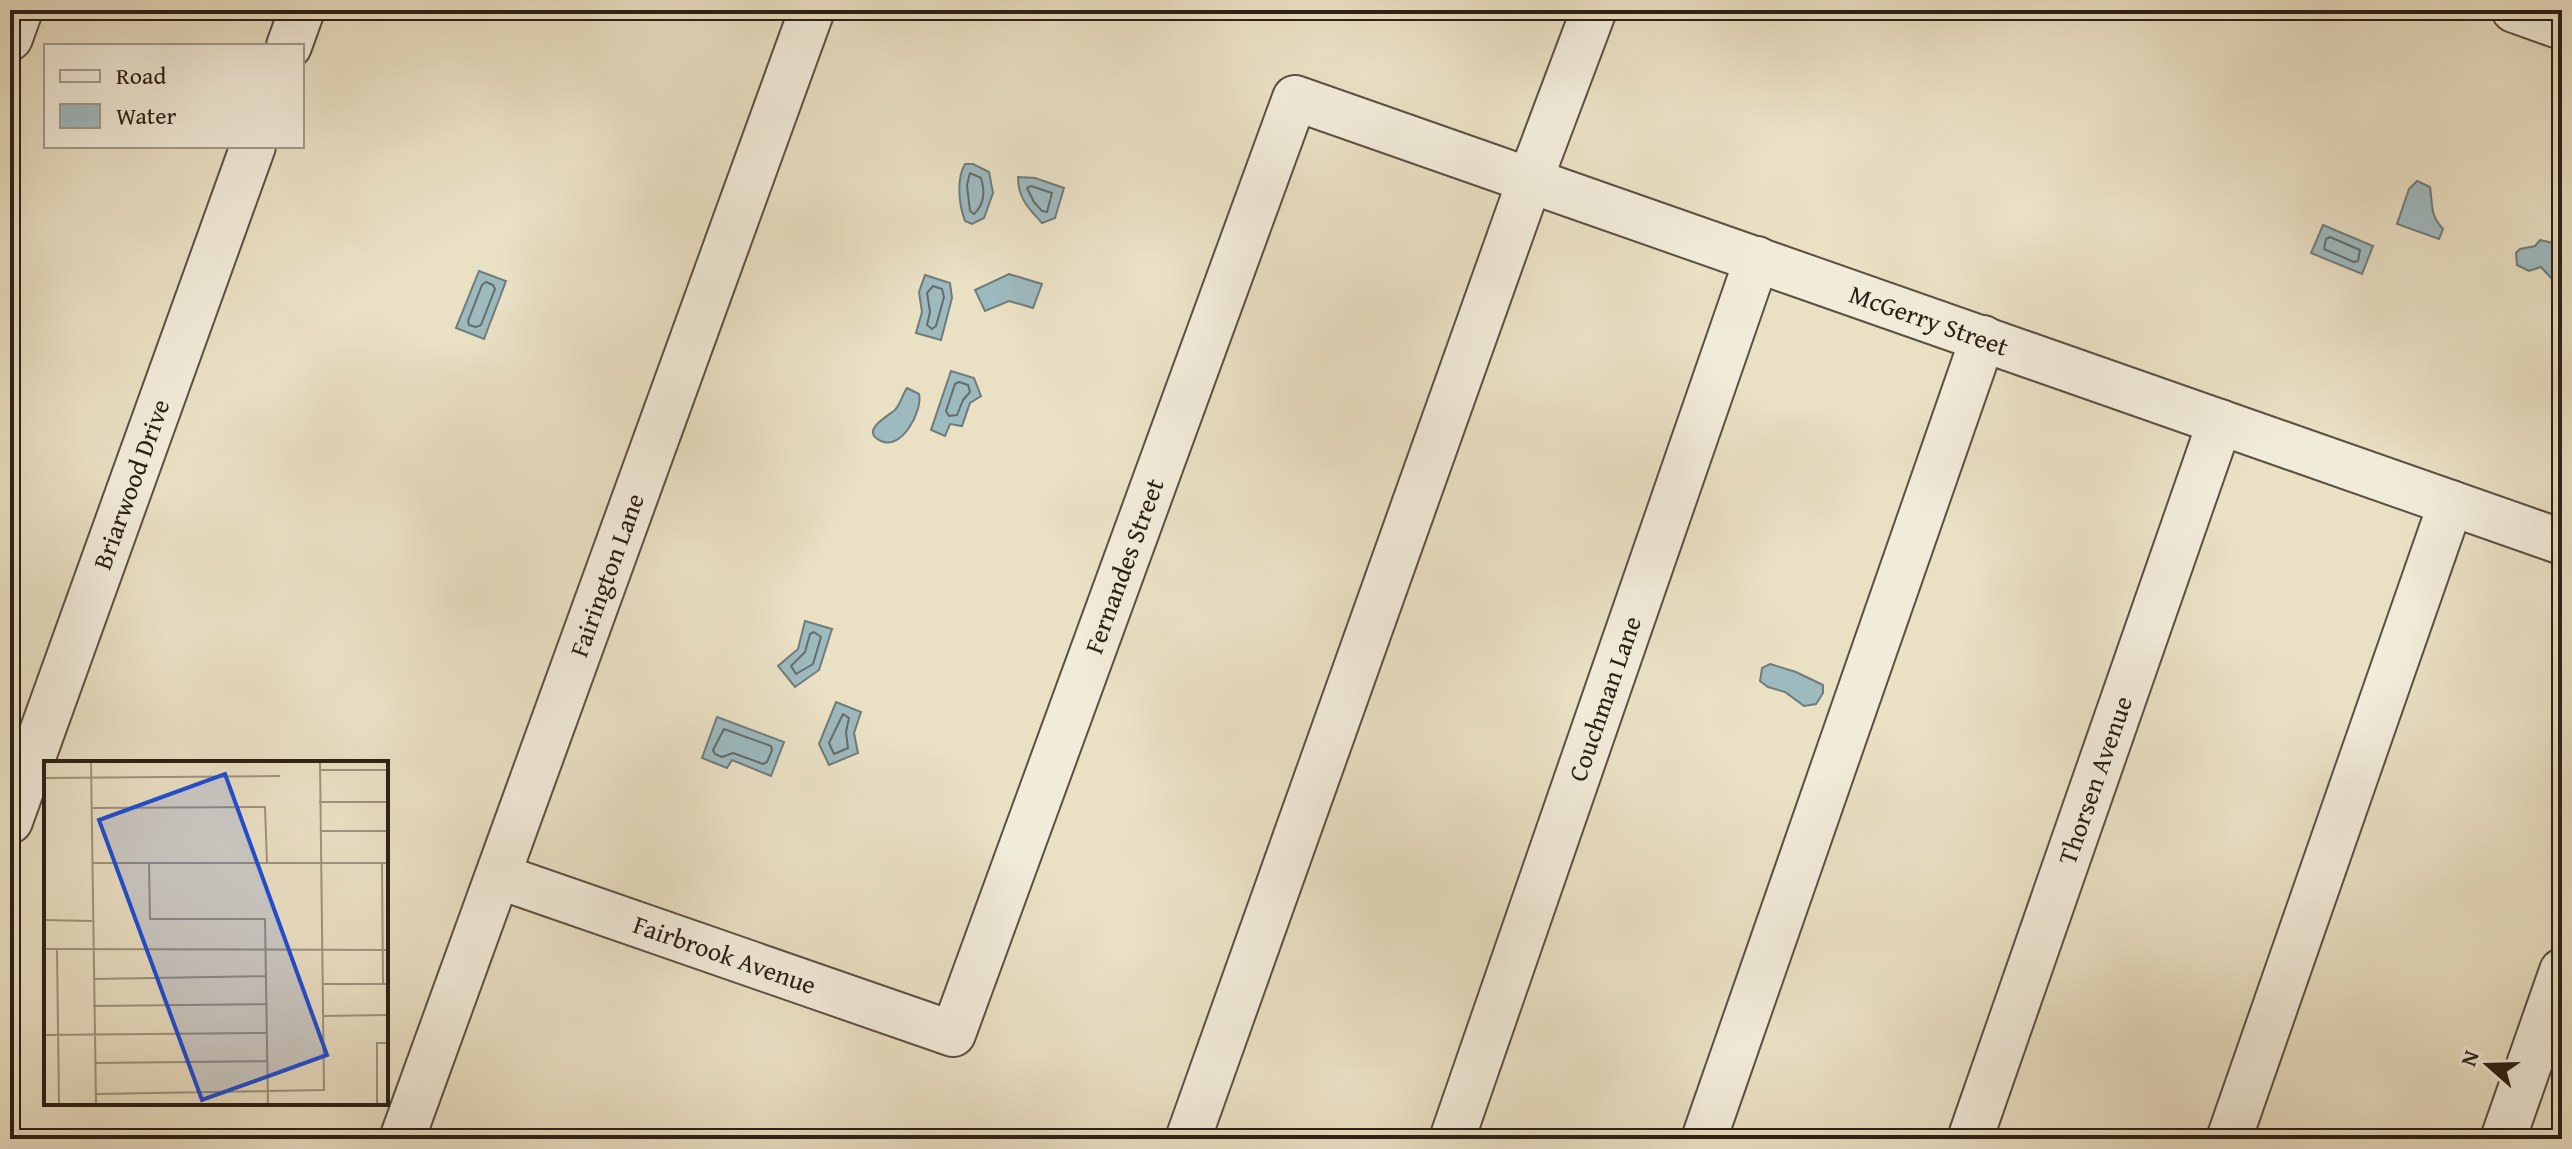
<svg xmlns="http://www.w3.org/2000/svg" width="2572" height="1149" viewBox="0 0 2572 1149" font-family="'Gentium Book Plus',serif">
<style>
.water{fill:#9dbabf;stroke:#707c7b;stroke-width:2}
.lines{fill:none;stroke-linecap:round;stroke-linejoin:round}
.shore{stroke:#646d6a;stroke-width:2}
.minor-casing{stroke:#5c5042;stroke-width:48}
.minor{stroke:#f1ebd9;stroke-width:44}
.labels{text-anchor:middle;stroke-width:6;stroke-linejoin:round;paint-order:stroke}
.street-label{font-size:26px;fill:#2c2016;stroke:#f1ebd9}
.inset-road{fill:none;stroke:#9e937e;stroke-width:2}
.view{fill:#1d4ed8;fill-opacity:0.15;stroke:#1d4ed8;stroke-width:4}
.inset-edge{fill:none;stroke:#2c2016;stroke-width:4}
</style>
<rect width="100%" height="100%" fill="#eae0c4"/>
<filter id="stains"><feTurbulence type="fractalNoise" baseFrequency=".0025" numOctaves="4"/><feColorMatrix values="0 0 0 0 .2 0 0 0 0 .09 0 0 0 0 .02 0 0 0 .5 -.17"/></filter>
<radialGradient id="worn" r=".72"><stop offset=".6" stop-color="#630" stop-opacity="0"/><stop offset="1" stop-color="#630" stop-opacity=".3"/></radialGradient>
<g class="water">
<path d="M965 164H973L989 172 993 193 984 218 972 224 965 221C959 205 956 179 965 164Z"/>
<path d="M1018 177 1035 178 1064 188 1055 218 1042 223C1028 208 1018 198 1018 177Z"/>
<path d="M2417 181 2430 187C2433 207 2430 215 2443 229L2439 239 2397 224 2409 189Z"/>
<polygon points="2323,225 2373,246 2362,274 2311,253"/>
<polygon points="2540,240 2557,244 2562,249 2562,282 2554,281 2541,267 2529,271 2517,265 2516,253 2520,249 2535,246"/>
<polygon points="479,271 506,281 484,339 456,328"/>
<polygon points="1009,274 1042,284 1033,308 1009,301 985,311 975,290"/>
<polygon points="925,275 950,283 952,298 941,340 916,333 922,312 919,292"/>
<polygon points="951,371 974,378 981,396 970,403 962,426 950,424 945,436 931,430"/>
<path d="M907 388 919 394C923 410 902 451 881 441 859 431 888 416 895 410 901 403 902 395 907 388Z"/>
<polygon points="805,621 832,629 819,670 795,687 778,666 798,649"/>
<polygon points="1770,664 1796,672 1823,685 1823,693 1816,704 1804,706 1785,692 1768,687 1760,681 1762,668"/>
<polygon points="836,702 861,712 854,733 858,753 829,765 819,744"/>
<polygon points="717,717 784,742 771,776 732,760 727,768 702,758"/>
</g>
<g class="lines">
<g class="shore">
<path d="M970 173 981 178C985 191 985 204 974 214L970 211 967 185Z"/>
<polygon points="1031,186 1052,193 1047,212 1042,211 1034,202 1027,188"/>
<polygon points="2330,237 2360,250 2358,261 2354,262 2324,249 2326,239"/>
<polygon points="486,282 493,285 495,289 481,325 476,327 469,325 468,321 482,285"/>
<polygon points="933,286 942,289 944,297 936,326 932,329 927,325 930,312 927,293"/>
<polygon points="959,382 968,385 970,392 963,400 957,415 949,416 946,411 955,384"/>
<polygon points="814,632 821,637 813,664 796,674 791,666 805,652 810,634"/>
<polygon points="843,714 849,718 846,732 848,748 834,754 829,743"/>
<polygon points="724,729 771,746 772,750 767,762 763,764 733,753 722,757 715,754 713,750"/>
</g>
<g class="minor-casing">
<g id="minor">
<polyline points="2514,10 2562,27"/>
<polyline points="10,38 20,10"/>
<polyline points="289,46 302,10"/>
<path id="s1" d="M10 821 253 146"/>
<path id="s2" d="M498 876 953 1034 1295 98 2562 542"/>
<path id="s3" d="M402 1139 812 10"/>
<polyline points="1188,1139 1530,180 1594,10"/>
<path id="s4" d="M1452 1139 1757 259"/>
<polyline points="1704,1139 1983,338"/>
<path id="s5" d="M1970 1139 2220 422"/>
<polyline points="2229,1139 2451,503"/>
<polyline points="2503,1139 2562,971"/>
</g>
</g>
<use href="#minor" class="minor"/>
</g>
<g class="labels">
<g class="street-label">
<text dy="9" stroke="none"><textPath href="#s2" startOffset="2150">McGerry Street</textPath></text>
<text dy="9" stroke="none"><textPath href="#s1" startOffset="358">Briarwood Drive</textPath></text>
<text dy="9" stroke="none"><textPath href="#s2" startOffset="980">Fernandes Street</textPath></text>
<text dy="9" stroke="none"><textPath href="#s3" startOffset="600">Fairington Lane</textPath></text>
<text dy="9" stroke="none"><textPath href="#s4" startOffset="466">Couchman Lane</textPath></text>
<text dy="9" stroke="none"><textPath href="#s5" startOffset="380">Thorsen Avenue</textPath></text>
<text dy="9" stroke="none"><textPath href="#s2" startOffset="240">Fairbrook Avenue</textPath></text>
</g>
</g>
<g transform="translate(44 761)">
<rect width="344" height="344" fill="#eae0c4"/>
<path class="inset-road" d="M47 1 52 343M276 9H344M0 17 236 15M275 41H344M48 47 221 46 223 102M276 70H344M49 102H344M105 102 106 158H221L224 343M338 102 339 223M0 159 48 160M0 188 344 189M13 188 15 343M49 218 222 215M279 223H344M49 245 223 243M279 255 344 254M0 274 223 272M51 302 223 300M52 333 280 329 276 1M333 343V282H344"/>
<path class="view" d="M181 13 283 294 158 339 55 59Z"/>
<rect width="344" height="344" class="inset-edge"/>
</g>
<rect width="2572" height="1149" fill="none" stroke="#eae0c4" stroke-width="40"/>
<rect x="12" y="12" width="2548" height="1125" fill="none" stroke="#2c2016" stroke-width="4"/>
<rect x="20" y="20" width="2532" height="1109" fill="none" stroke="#2c2016" stroke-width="2"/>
<rect x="44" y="44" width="260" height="104" fill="#f1ebd9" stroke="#a29a8b" stroke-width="2"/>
<rect x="60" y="70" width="40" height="12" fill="#f1ebd9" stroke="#a29a8b" stroke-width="2"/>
<text x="116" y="84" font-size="24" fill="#2c2016">Road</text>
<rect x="60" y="104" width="40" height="24" fill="#9dbabf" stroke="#a29a8b" stroke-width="2"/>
<text x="116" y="124" font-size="24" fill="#2c2016">Water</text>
<g transform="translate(2488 1065) rotate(290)" stroke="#f1ebd9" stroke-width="6" paint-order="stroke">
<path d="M0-6L14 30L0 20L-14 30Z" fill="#2c2016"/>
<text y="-12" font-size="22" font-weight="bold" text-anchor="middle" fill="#2c2016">N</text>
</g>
<rect width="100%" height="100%" filter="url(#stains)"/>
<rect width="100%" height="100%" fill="url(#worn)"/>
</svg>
